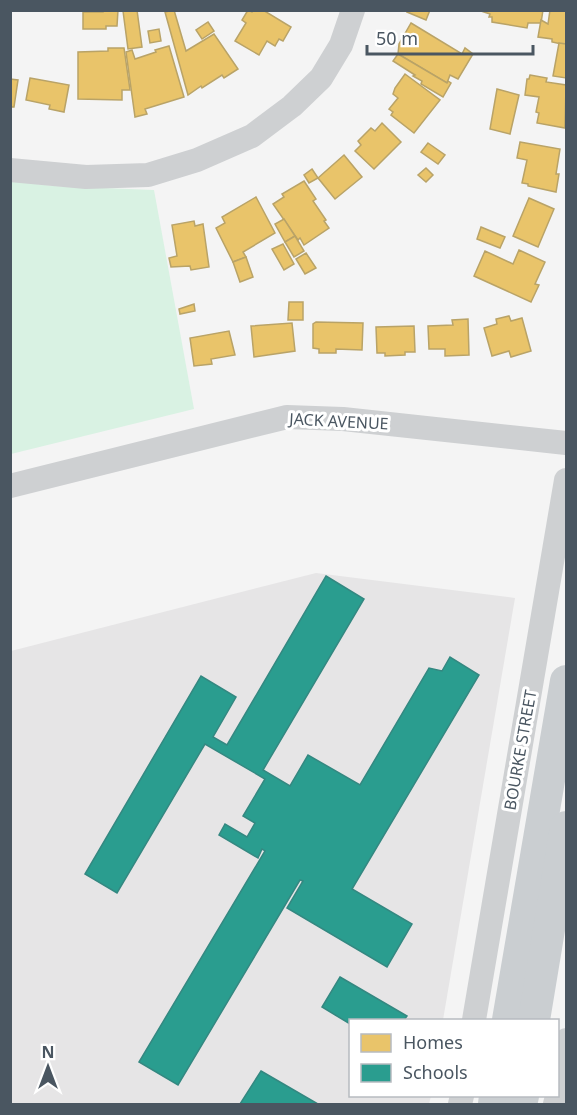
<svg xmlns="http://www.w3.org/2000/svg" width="577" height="1115" viewBox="0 0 577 1115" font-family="'Noto Sans',sans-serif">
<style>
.education{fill:#e6e5e6}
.green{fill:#d9f2e3}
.homes{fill:#e9c46a;stroke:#b9a367;stroke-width:1.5}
.schools{fill:#2a9d8f;stroke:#348881;stroke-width:1.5}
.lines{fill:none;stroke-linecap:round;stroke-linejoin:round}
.minor{stroke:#ced0d2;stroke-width:24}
.major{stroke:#caced1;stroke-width:32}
.labels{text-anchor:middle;stroke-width:6;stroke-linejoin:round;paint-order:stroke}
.street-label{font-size:16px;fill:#4a5661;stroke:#fff}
</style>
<rect width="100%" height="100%" fill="#f4f4f4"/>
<polygon class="education" points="316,573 515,598 443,1020 350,1020 350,1096 431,1096 429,1104 11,1104 11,651"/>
<polygon class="green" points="10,181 54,186 154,190 194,409 11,454"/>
<g class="homes">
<polygon points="103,10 118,10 117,26 106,26 106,29 83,29 83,12 103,12"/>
<polygon points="137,10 142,47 128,49 123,11"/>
<polygon points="174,10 186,51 214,34 238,69 224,78 222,75 202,88 201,86 188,95 165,12"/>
<polygon points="248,10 252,12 253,10 263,10 291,27 283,41 279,39 275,46 267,41 259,55 235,41 246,23 242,20"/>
<polygon points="408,10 430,10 426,20 407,12"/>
<polygon points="478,10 543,10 541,23 528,23 527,28 492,22 492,17 489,17 490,14"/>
<polygon points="550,10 566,10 566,45 552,42 552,39 538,37 541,20 548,24"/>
<polygon points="208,22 214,31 202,39 196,30"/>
<polygon points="411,23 462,54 465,48 473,54 458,79 450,75 447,83 398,54 399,44"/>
<polygon points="159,29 161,41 150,43 148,31"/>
<polygon points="559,43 566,44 566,78 553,76"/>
<polygon points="169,46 184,97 145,109 147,114 135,117 126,52 132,50 135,59 156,52 155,50"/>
<polygon points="108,48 124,48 130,90 122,90 122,100 78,99 78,52 108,51"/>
<polygon points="398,54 447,83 448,81 451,83 443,97 421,84 422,81 413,76 415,75 393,61"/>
<polygon points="405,74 440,100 414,133 391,115 393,112 389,109 398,98 393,94 395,88"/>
<polygon points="530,75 547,78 546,82 566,85 565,128 537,123 539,113 536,112 539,97 525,95 527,79 529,79"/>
<polygon points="30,78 69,85 64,112 49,109 50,105 26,100"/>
<polygon points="10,79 18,80 14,107 10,107"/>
<polygon points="497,89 519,95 510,134 490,129"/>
<polygon points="382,123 401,142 374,169 355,151 361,145 358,141 371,128 375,131"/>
<polygon points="520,142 560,149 556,174 559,174 556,192 528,186 528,184 522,183 527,160 517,158"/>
<polygon points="428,143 445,155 438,164 421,152"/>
<polygon points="344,155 362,177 335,199 318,178"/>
<polygon points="426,168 433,175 426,182 418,175"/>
<polygon points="312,169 318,178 309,183 304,175"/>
<polygon points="304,181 316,199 313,201 326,220 324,221 329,228 304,245 300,238 298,240 273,204 284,197 282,194"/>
<polygon points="256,197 275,233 243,252 246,257 233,262 216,228 225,223 222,217"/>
<polygon points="529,198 554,209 538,247 513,236"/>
<polygon points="284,219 295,236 285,242 275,224"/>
<polygon points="194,221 195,226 203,224 209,267 191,270 190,266 171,267 169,258 177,256 172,225"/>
<polygon points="481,227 505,237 500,248 477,239"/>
<polygon points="295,236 304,251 294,257 285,242"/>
<polygon points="283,244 294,264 284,270 272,249"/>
<polygon points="519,250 545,262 535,284 539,285 531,302 474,276 485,251 513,264"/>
<polygon points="306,253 316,268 305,274 296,259"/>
<polygon points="246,257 253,277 240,282 233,262"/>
<polygon points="289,302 303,302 303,320 288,320"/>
<polygon points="194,304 195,311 180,314 179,309"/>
<polygon points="509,316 511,321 522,318 531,351 511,357 509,351 492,356 484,328 497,324 496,319"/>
<polygon points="468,319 469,355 445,356 445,349 429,349 428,326 453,325 452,320"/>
<polygon points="316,322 363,323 362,350 336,349 336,353 319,353 319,349 313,348 313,324"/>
<polygon points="292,323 295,351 254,357 251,326"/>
<polygon points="414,326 415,352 405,352 405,355 385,356 385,353 377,353 376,327"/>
<polygon points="229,331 235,355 211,359 212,364 194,366 190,338"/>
</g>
<g class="schools">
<polygon points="326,576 364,599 263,770 290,786 308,755 360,785 429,668 442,671 450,657 479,675 352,889 412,924 387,967 287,908 303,881 300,880 178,1085 139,1062 265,851 262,849 258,858 219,835 225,824 247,837 255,823 243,816 265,779 205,744 117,893 85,874 201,676 236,697 213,737 227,745"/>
<polygon points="340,977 407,1016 404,1020 350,1020 350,1024 322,1007"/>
<polygon points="261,1071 318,1104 240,1104"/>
</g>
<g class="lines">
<g class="minor">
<polyline points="10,170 86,177 148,175 197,160 252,136 292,106 321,78 341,45 353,10"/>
<polyline points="10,486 287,417 343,419 566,443"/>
<polyline points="474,1020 566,480"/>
<polyline points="460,1104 462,1096"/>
<polyline points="555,1104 562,1077 566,1040"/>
</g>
<g class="major">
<polyline points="508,1020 566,681"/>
<polyline points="534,1020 566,827"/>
<polyline points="494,1104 495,1096"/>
<polyline points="521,1104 523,1096"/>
</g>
</g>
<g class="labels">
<g class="street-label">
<text transform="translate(339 421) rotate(3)" y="6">JACK AVENUE</text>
<text transform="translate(520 750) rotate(-80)" y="6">BOURKE STREET</text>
</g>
</g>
<rect width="577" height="1115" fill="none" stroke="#4a5661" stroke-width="24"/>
<rect x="349" y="1019" width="210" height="78" fill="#ffffff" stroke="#b7bbc0" stroke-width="1.5"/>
<rect x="361" y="1034" width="30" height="18" fill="#e9c46a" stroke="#b7bbc0" stroke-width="1.5"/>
<text x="403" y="1049" font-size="18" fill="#4a5661">Homes</text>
<rect x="361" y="1064" width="30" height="18" fill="#2a9d8f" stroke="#b7bbc0" stroke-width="1.5"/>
<text x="403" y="1079" font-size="18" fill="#4a5661">Schools</text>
<g transform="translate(48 1067)" stroke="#ffffff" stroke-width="4.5" paint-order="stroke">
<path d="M0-4.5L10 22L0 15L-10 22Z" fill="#4a5661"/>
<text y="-9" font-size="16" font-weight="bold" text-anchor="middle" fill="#4a5661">N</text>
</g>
<path d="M367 45v9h166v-9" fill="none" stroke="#4a5661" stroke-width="3"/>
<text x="376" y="45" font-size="18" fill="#4a5661" stroke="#ffffff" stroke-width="4.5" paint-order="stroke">50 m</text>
</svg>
